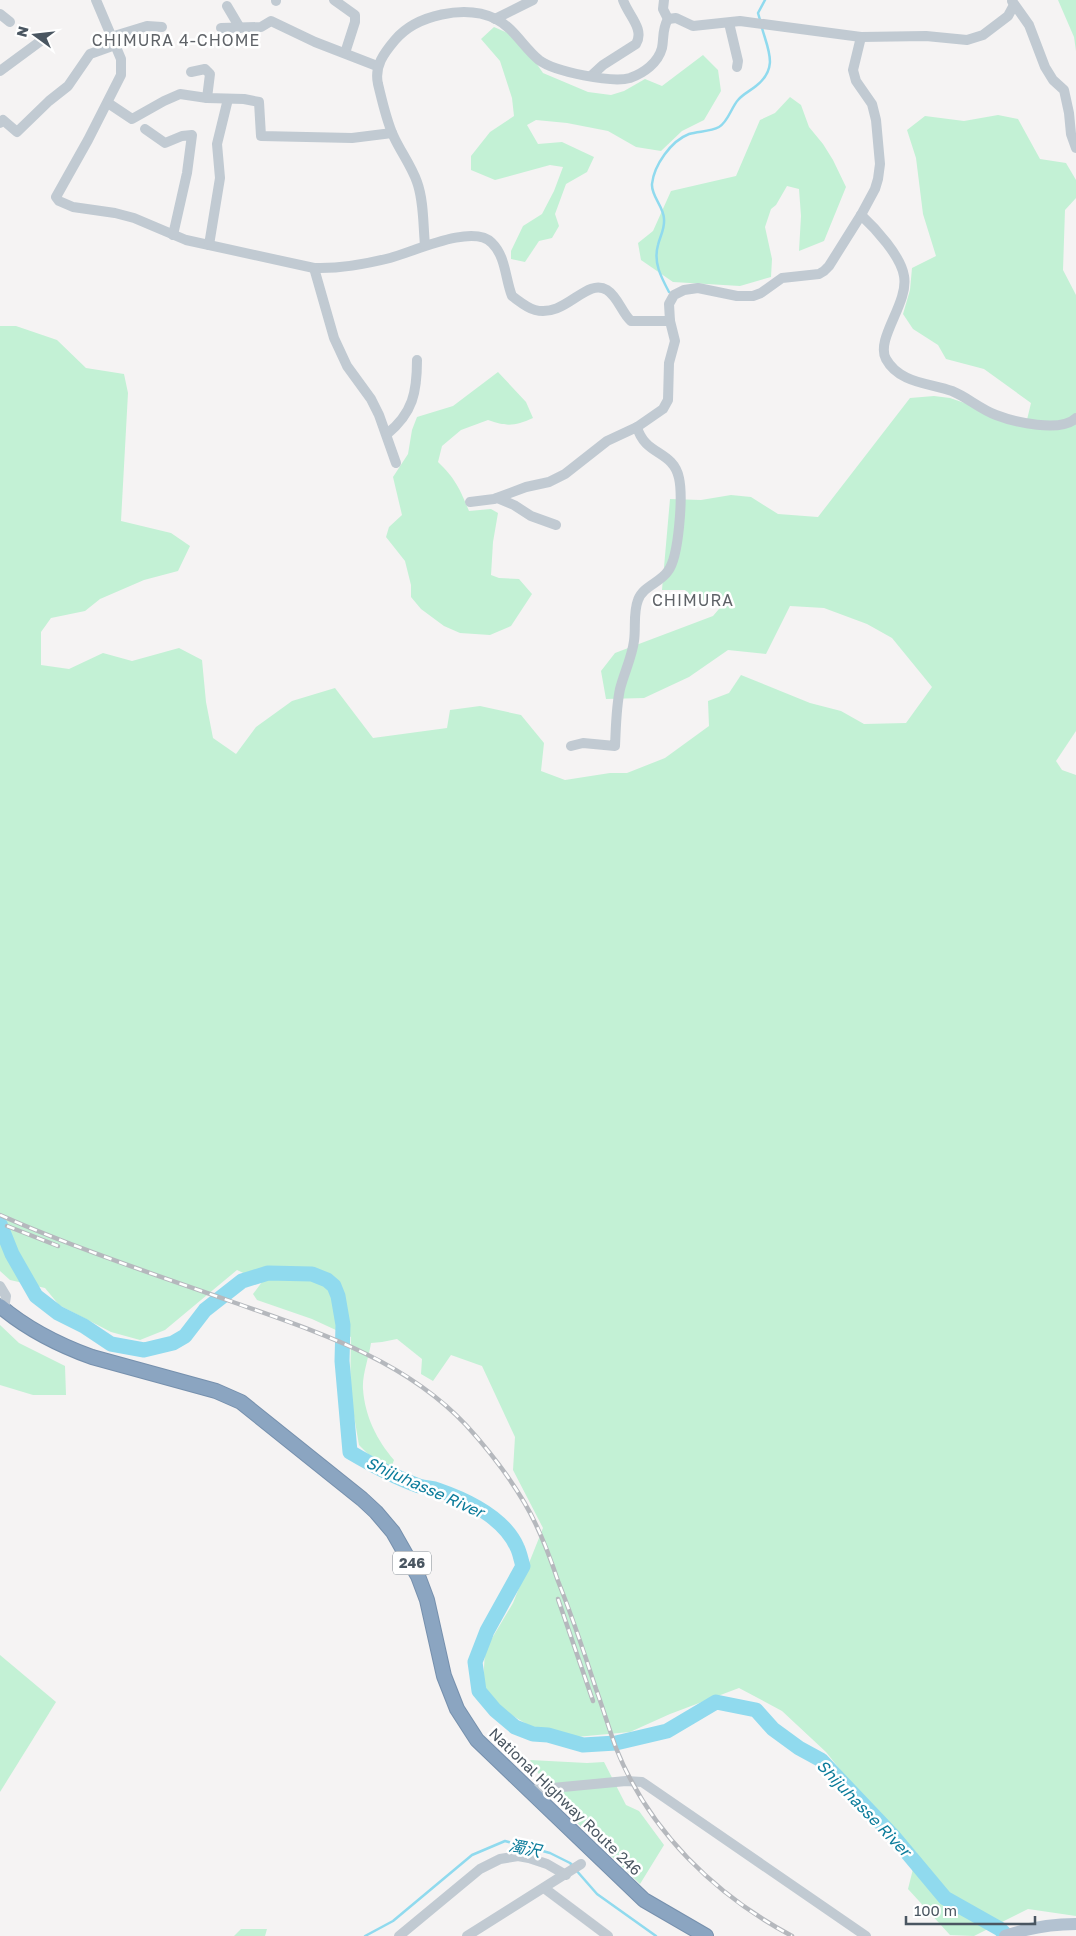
<svg xmlns="http://www.w3.org/2000/svg" width="1076" height="1936" viewBox="0 0 1076 1936" font-family="'Golos Text','Noto Sans JP',sans-serif">
<style>
.green{fill:#c3f1d5}
.lines{fill:none;stroke-linecap:round;stroke-linejoin:round}
.stream{stroke:#90daee;stroke-width:2.5}
.river{stroke:#90daee;stroke-width:15}
.highway-casing{stroke:#7690ad;stroke-width:16}
.minor{stroke:#c1cad2;stroke-width:10}
.major{stroke:#b3c2d1;stroke-width:12}
.highway{stroke:#8ba5c1;stroke-width:14}
.rail-casing{stroke:#b5b8bd;stroke-width:4.5}
.rail{stroke:#fff;stroke-width:2.5;stroke-dasharray:8;stroke-linecap:butt}
.labels{text-anchor:middle;stroke-width:5;stroke-linejoin:round;paint-order:stroke}
.shield{fill:#fff;stroke:#808990;stroke-width:1}
.shield-label{font-size:14px;font-weight:bold;fill:#4a5661}
.street-label{font-size:15px;fill:#4a5661;stroke:#fff}
.neighbourhood-label{font-size:16px;letter-spacing:1px;fill:#5f6368;stroke:#fff}
.water-label{font-size:16px;font-style:italic;fill:#0c7c9b;stroke:#fff}
</style>
<rect width="100%" height="100%" fill="#f5f3f3"/>
<g class="green">
<polygon points="1058,0 1076,0 1076,51 1074,37"/>
<polygon points="494,27 519,38 543,73 588,92 611,95 624,91 645,79 662,86 703,55 718,70 721,91 704,120 682,131 661,151 636,147 608,131 567,123 536,120 527,125 538,144 562,142 594,157 587,172 566,184 555,214 559,226 552,238 539,241 525,262 511,259 511,251 523,226 542,214 554,191 563,167 550,165 495,180 471,170 471,156 490,132 514,116 512,98 500,61 481,39"/>
<polygon points="790,97 801,105 809,127 823,144 833,160 846,187 824,241 799,251 801,216 799,189 787,186 776,205 771,209 765,227 772,259 771,277 740,286 673,282 641,260 638,243 653,231 671,191 736,176 760,120 775,113"/>
<path d="M998 115 1018 119 1040 159 1066 163 1076 180V198L1065 210 1063 270 1076 295V731L1056 761 1062 770 1076 775V1916L1028 1909 974 1936 950 1935 908 1889 917 1853 854 1787 826 1752 782 1711 739 1688 670 1714 630 1732 576 1737 535 1729 493 1704 483 1685 485 1650 513 1603 543 1528 513 1470 515 1437 482 1366 451 1355 433 1381 421 1374 422 1359 397 1339 382 1342 371 1343C369 1357 362 1375 363 1389 365 1417 377 1440 394 1460L391 1468 371 1457 359 1445 350 1393 351 1337 312 1319 257 1300 253 1294 262 1282 237 1270 165 1330 140 1340 111 1332 59 1305 45 1288 10 1280 0 1271V326H16L57 340 86 368 124 374 128 393 121 521 171 533 190 546 178 571 144 580 100 599 85 611 51 618 41 632V665L69 669 103 653 132 661 179 648 202 660 206 702 213 738 236 754 256 727 292 701 335 688 373 738 447 728 450 710 480 706 521 715 544 743 541 771 565 780 610 773H627L665 758 709 726 708 701 729 693 741 675 810 703 841 711 864 724 906 723 932 687 892 638 867 624 824 608 790 606 766 654 728 650 689 677 644 698 606 699 601 671 615 653 713 616 724 603 694 599 685 590H662L670 499 701 500 731 495 751 497 778 514 818 517 910 398 934 396 950 398 1026 424 1031 403 984 369 946 359 938 345 913 329 903 314 910 290 912 268 936 256 923 214 916 158 907 130 925 116 964 121Z"/>
<path d="M498 372 526 402 533 418C515 426 507 427 488 420L461 430 442 446 438 462C455 478 460 489 469 511L491 509 498 513 493 542 491 575 499 578 519 579 532 594 511 626 490 635 460 633 444 626 421 609 411 597V585L405 561 386 537 389 527 402 515 393 477 408 454 412 430 417 417 453 406Z"/>
<polygon points="0,1325 19,1343 65,1366 66,1395 33,1395 0,1385"/>
<polygon points="0,1655 56,1702 0,1792"/>
<polygon points="530,1760 587,1763 604,1762 626,1805 639,1811 664,1845 640,1884 557,1803"/>
<polygon points="241,1929 267,1929 265,1936 234,1936"/>
</g>
<g class="lines">
<g class="stream">
<polyline points="760,20 758,13 765,0"/>
<path d="M669 292C661 277 653 262 658 245 660 236 665 229 664 219 664 207 651 196 652 184 654 165 671 141 689 134 698 131 710 132 719 127 728 122 731 108 738 100 743 94 750 91 756 86 779 68 768 50 762 28"/>
<polyline points="576,1870 597,1894 656,1936"/>
<polyline points="365,1936 393,1921 472,1855 505,1841 550,1853 570,1863 573,1866"/>
</g>
<path class="river" d="M0 1224 12 1254 36 1296 58 1313 84 1326 111 1344 144 1350 173 1343 185 1336 205 1310 242 1281 268 1273 312 1274 327 1280 334 1286 338 1296 343 1325 342 1361 350 1452C372 1465 394 1477 419 1486 425 1488 432 1488 438 1490 467 1500 504 1518 517 1547 520 1553 521 1560 523 1566L487 1631 475 1662 479 1691 495 1710 515 1727 533 1734 548 1735 583 1745 616 1743 667 1731 716 1702 756 1710 773 1729 799 1748 821 1760 894 1837 945 1898 1000 1929 1007 1936"/>
<g class="highway-casing">
<path id="highway" d="M0 1306C27 1329 59 1345 92 1357L216 1391 241 1402 362 1499 376 1512 393 1532 418 1576 427 1600 444 1676 457 1709 477 1740 644 1900 706 1936"/>
</g>
<g class="minor">
<path d="M96 0 121 59V75L88 140 56 197 59 201 73 207 115 213 134 218 186 240 314 268C339 269 366 264 390 258 413 252 473 223 492 243 506 257 505 278 512 296 519 301 527 308 535 310 566 318 586 277 607 290 618 297 622 313 631 321H670"/>
<polyline points="276,0 276,1"/>
<polyline points="334,0 355,15 355,22 345,53"/>
<polyline points="664,0 663,9 668,19"/>
<polyline points="1012,1 1029,25 1045,67 1053,80 1064,90 1069,113 1071,134 1076,148"/>
<polyline points="227,6 240,28"/>
<polyline points="0,14 10,22"/>
<polyline points="495,19 533,0"/>
<polyline points="668,19 676,18 693,26 740,21 861,37 926,36 967,40 983,35 1008,16 1014,5"/>
<polyline points="729,23 738,61 737,67"/>
<polyline points="221,28 261,27 271,21 315,42 377,66"/>
<polyline points="111,37 147,26 162,27"/>
<polyline points="0,71 42,40"/>
<polyline points="191,72 205,69 210,74 207,98"/>
<path d="M591 76 603 65 636 44C645 29 628 15 623 0"/>
<polyline points="108,103 132,119 164,101 180,94 207,98 244,99 259,102 261,136 352,138 392,133"/>
<polyline points="0,123 3,120 17,132 49,101 68,86 90,54 115,45"/>
<polyline points="145,129 165,143 182,136 192,135 187,173 173,235"/>
<path d="M861 215C875 228 901 256 904 276 909 303 875 339 886 359 899 383 929 383 952 391 967 397 980 409 996 415 1014 422 1061 433 1076 418"/>
<polyline points="209,245 220,178 217,144 228,99"/>
<path d="M425 245C423 225 424 201 417 182 411 165 400 151 393 135 386 119 382 100 378 84 374 66 384 53 395 40 416 15 465 4 496 19 514 28 524 48 539 60 555 72 612 83 630 78 644 73 658 63 662 48 664 38 662 29 668 19"/>
<polyline points="314,268 334,338 347,366 371,399 379,415 396,463"/>
<path d="M387 434C413 413 417 392 417 360"/>
<polyline points="497,498 514,505 531,516 556,525"/>
<polyline points="470,502 494,499 526,487 549,482 565,474 607,441 637,427 663,409 668,400 669,363 675,341 670,321 669,304 674,295 684,290 698,288 737,296 753,296 761,293 782,278 819,274 824,271 829,266 861,215 875,189 878,179 880,164 876,120 872,104 856,81 853,70 861,37"/>
<path d="M571 746 583 743 615 746C616 727 616 708 620 689 624 673 632 657 634 641 636 627 633 613 638 600 643 586 660 583 668 571 679 557 683 496 679 478 673 450 645 456 637 427"/>
<polyline points="0,1286 6,1296 4,1309"/>
<polyline points="531,1790 626,1781 642,1782 866,1936"/>
<polyline points="544,1888 608,1936"/>
<polyline points="399,1936 480,1869 500,1859 518,1856 529,1858 547,1864 566,1875"/>
<polyline points="467,1936 581,1864"/>
</g>
<path class="major" d="M1005 1936C1028 1928 1051 1924 1076 1924"/>
<use href="#highway" class="highway"/>
<g class="rail-casing">
<g id="rail">
<path d="M0 1215C75 1248 153 1274 230 1301 314 1331 403 1358 466 1425 487 1448 508 1475 524 1502 539 1527 549 1554 558 1581 572 1616 584 1652 596 1689 603 1708 609 1729 616 1748 649 1831 715 1895 792 1936"/>
<polyline points="7,1226 58,1246"/>
<polyline points="558,1599 593,1701"/>
</g>
</g>
<use href="#rail" class="rail"/>
</g>
<g class="labels">
<rect class="shield" x="393" y="1551.5" width="38" height="23" rx="4"/>
<g class="shield-label">
<text x="412" y="1568">246</text>
</g>
<g class="street-label">
<text transform="translate(565 1802) rotate(44)" y="5">National Highway Route 246</text>
</g>
<g class="neighbourhood-label">
<text x="176" y="46">CHIMURA 4-CHOME</text>
<text x="693" y="606">CHIMURA</text>
</g>
<g class="water-label">
<text transform="translate(425 1487) rotate(24)" y="6">Shijuhasse River</text>
<text transform="translate(864 1808) rotate(46)" y="6">Shijuhasse River</text>
<text transform="translate(525 1848) rotate(12)" y="6">濁沢</text>
</g>
</g>
<g transform="translate(35 35) rotate(285)" stroke="#ffffff" stroke-width="4" paint-order="stroke">
<path d="M0-4L9 19L0 12L-9 19Z" fill="#4a5661"/>
<text y="-8" font-size="14" font-weight="bold" text-anchor="middle" fill="#4a5661">N</text>
</g>
<path d="M906 1916v8h129v-8" fill="none" stroke="#4a5661" stroke-width="2.5"/>
<text x="914" y="1916" font-size="15" fill="#4a5661" stroke="#ffffff" stroke-width="4" paint-order="stroke">100 m</text>
</svg>
